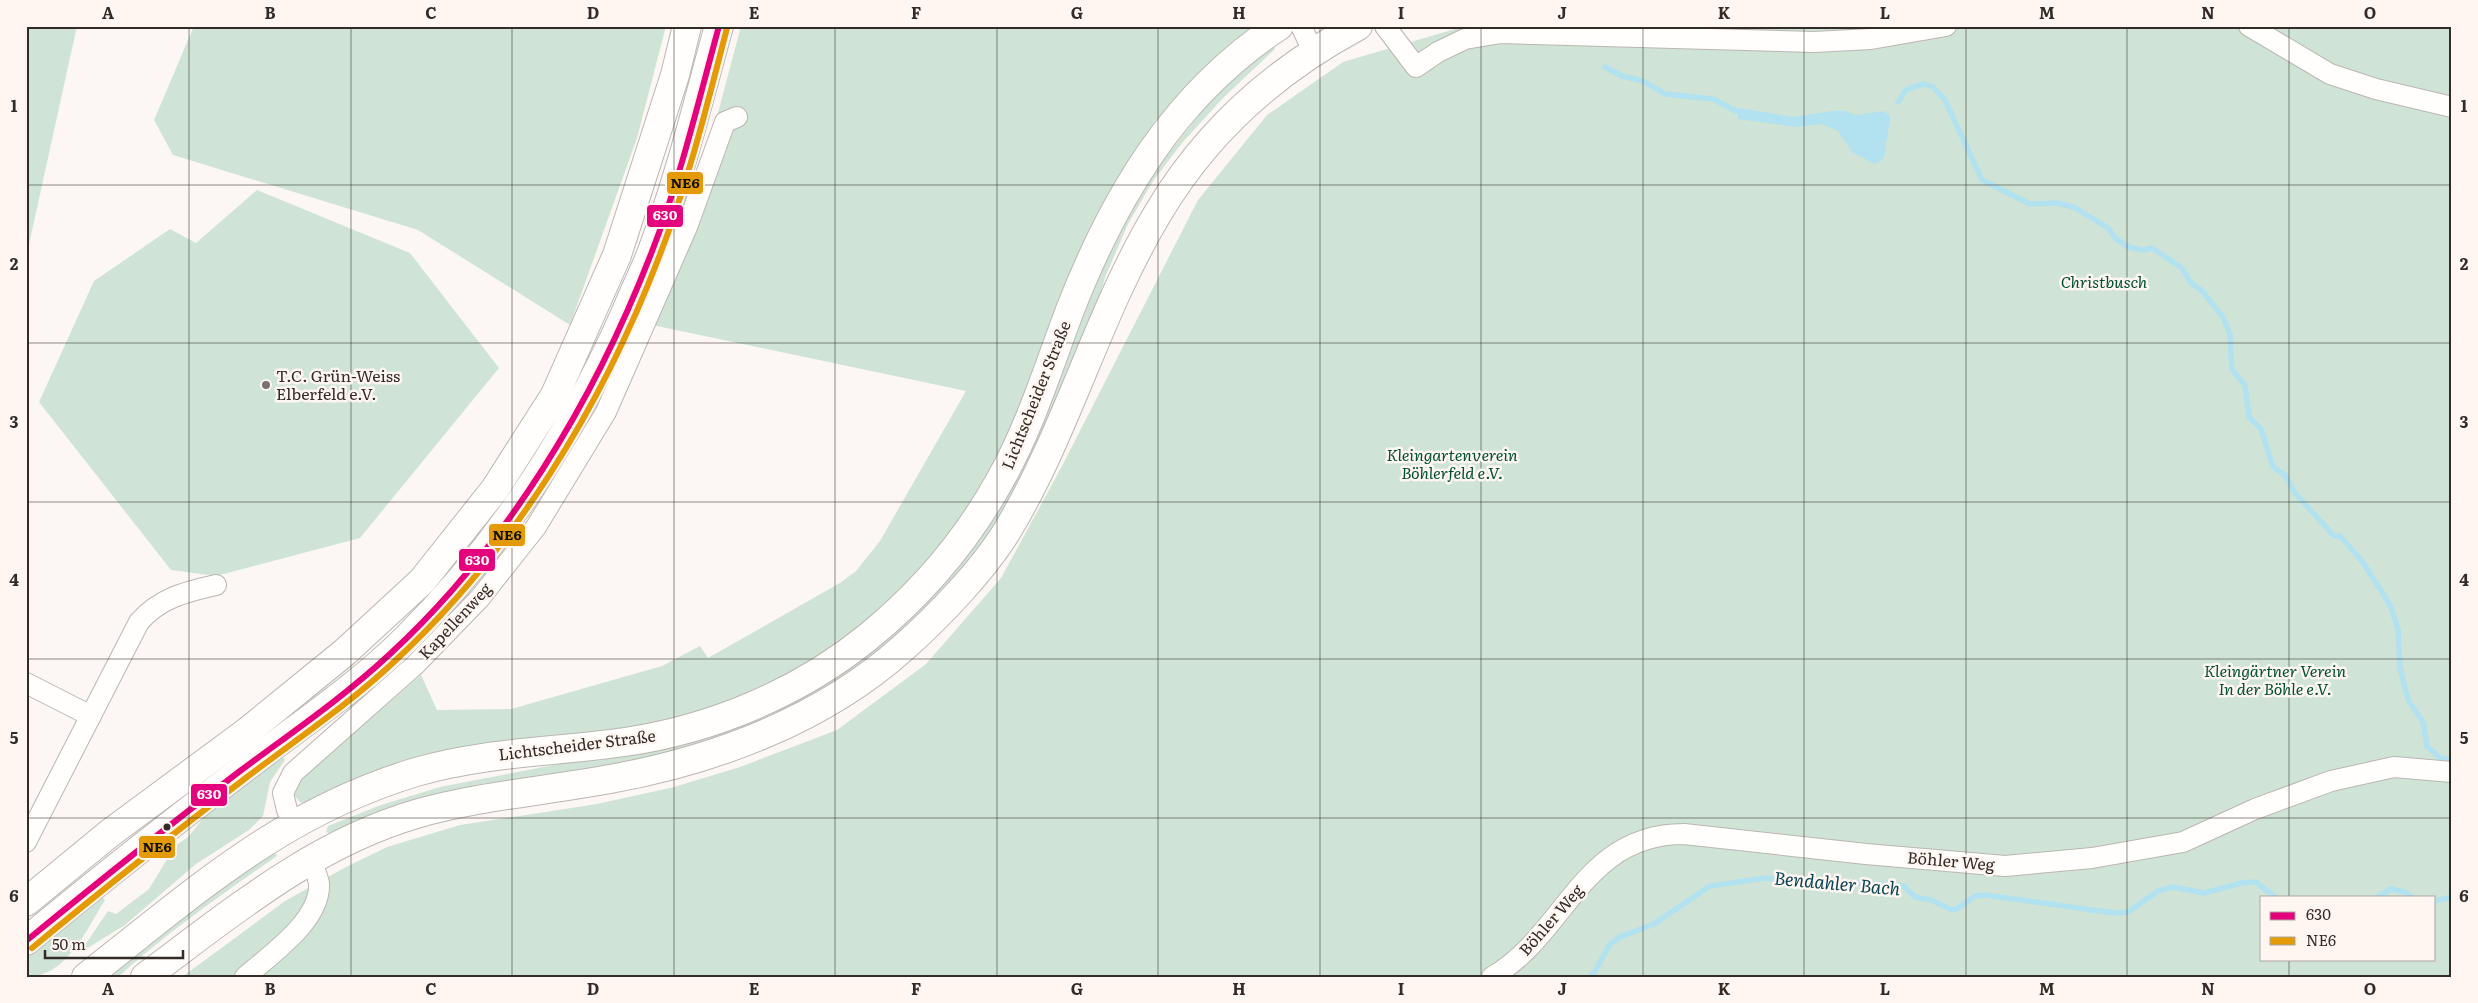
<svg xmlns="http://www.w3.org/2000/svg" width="2478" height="1003" viewBox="0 0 2478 1003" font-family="Literata,serif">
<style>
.green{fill:#cfe4d6;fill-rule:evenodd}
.water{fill:#b2e1f0}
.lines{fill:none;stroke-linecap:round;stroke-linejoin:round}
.stream{stroke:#b2e1f0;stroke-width:5.5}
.minor-casing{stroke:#bbb6b2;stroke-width:22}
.primary-casing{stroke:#bbb6b2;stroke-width:30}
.trunk-casing{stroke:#bbb6b2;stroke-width:30}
.minor{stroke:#fffefd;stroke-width:20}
.primary{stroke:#fffefd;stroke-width:28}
.trunk{stroke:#fffefd;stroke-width:28}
.bus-1-casing{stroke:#fff6f1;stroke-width:10}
.bus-2-casing{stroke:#fff6f1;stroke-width:10}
.bus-1{stroke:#e5007d;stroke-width:6}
.bus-2{stroke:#e39a04;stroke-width:6}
.grid{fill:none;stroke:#332b26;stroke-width:1;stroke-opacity:0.55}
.poi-dot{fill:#79726e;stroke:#fff6f1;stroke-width:2}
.bus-dot{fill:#332b26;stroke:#fff6f1;stroke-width:2}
.labels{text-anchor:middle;stroke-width:5;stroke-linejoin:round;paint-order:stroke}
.park-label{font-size:16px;font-style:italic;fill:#005033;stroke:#fff6f1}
.poi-label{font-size:16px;fill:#332b26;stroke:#fff6f1;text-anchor:start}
.street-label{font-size:16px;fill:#332b26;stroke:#fff6f1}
.water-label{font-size:18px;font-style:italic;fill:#084556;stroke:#fff6f1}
.line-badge{stroke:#fff6f1;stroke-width:2}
.badge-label{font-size:14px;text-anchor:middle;font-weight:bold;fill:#fff}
.pale-badge-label{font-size:14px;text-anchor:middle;font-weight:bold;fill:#111}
.neatline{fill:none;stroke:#332b26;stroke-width:2}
.grid-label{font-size:16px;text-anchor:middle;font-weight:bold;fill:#332b26}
</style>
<rect width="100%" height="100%" fill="#fcf7f4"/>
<g class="green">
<polygon points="26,26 77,26 26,258"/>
<polygon points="194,26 666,26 637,138 570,325 418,230 173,155 154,120"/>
<polygon points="741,26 1255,26 1155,121 1104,205 1044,361 977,501 904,593 808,666 743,698 690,717 301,803 294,795 293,786 421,675 437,710 511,709 662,666 700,646 708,658 840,583 856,571 880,541 966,391 652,325 719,109"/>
<path d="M1465 26H2452V977H182L285 901 344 868 387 847 460 825 597 804 674 787 740 767 837 730 926 664 1001 578 1062 466 1198 200 1267 115 1343 62ZM2262 897H2434V959H2262Z"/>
<polygon points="1273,46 1275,49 1223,98 1182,143 1153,181 1128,224 1106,275 1089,329 1043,437 991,534 956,579 891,645 803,704 684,751 329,833 326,832 328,826 381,805 440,787 585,759 883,642 1066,360 1101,269 1125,219 1149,178 1204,109 1232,80"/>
<polygon points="257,190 410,253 499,368 360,538 216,576 171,570 39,402 94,281 170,229 196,243"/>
<polygon points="280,753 285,760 270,782 263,816 249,830 196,864 125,925 86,949 85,945 108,911 116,914 149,889 175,846 188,837 214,805"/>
<path d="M269 853 276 854 277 856C222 894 168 932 118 977H106L180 914Z"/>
<path d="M100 895 105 900C86 930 67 977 26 977V959Z"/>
</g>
<polygon class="water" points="1738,108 1793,117 1832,111 1845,111 1856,115 1884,111 1890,116 1890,120 1884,157 1881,161 1875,164 1852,152 1838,131 1822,124 1796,127 1738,119"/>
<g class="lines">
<g class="stream">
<polyline points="1605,67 1622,76 1643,81 1665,94 1713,99 1736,111"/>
<polyline points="1898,102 1905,91 1910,88 1924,84 1933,87 1945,100 1982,180 2030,204 2056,203 2074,207 2108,228 2115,238 2128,247 2143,250 2152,248 2182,268 2190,282 2202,291 2223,317 2230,334 2232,370 2245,385 2249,417 2261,429 2273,467 2285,475 2294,492 2334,536 2340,536 2362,561 2390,605 2398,629 2400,667 2408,700 2423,722 2427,746 2440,758 2452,760"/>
<polyline points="2377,897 2391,889 2405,892 2411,897"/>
<polyline points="2434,901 2452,897"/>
<polyline points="1589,977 1594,973 1610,944 1620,937 1654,924 1710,886 1766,878 1811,884 1864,883 1904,886 1915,897 1931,900 1952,910 1957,909 1975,896 1985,895 2114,913 2128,912 2158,891 2173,887 2204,893 2242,883 2256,882 2275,897"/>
</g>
<g class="minor-casing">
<g id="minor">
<polyline points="1301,26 1313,51"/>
<polyline points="1385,26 1416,67 1438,52 1465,39 1501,33 1814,42 1871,39 1946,26"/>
<polyline points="2249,26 2330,74 2376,89 2452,107"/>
<polyline points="26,683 91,716"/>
<polyline points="294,823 287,810 283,793 293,773 415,665 480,598 536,527 606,412 687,227 725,122 737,117"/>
<path d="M26 842 139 622C160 598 185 592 216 585"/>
<path d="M245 977C270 955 320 921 319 885 319 877 313 867 310 859"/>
<path d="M1492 977C1567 933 1582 834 1684 834L1866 854 2005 866 2092 858 2183 842 2255 809 2331 781 2394 767 2452 772"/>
</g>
</g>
<g class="primary-casing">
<g id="primary">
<path d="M86 977C195 892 280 813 416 772 484 752 555 752 625 742 713 729 799 693 868 637 922 593 965 543 999 482 1030 428 1048 368 1070 310 1114 197 1175 94 1279 26"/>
<path d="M145 977C230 914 313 844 416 814 479 796 545 791 610 779 715 760 823 720 904 647 939 616 983 570 1007 531 1068 430 1097 314 1158 213 1206 132 1274 71 1358 26"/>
</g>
</g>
<g class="trunk-casing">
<g id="trunk">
<polyline points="26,902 110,833 248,731 345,652 422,581 495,489 555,395 617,255 675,75 687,26"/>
<path d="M26 941C101 879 177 819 255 760 306 721 362 683 407 638 500 545 572 433 625 314 633 294 643 274 651 254 679 180 698 102 719 26"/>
</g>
</g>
<use href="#minor" class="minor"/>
<use href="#primary" class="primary"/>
<use href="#trunk" class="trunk"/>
<g class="bus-1-casing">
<path id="bus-1" d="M26 941C97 883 168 826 240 771 291 733 344 697 390 654 507 546 594 401 651 254 680 180 698 103 719 26"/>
</g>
<g class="bus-2-casing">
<path id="bus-2" d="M32 948C102 890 174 833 247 777 297 739 351 703 397 659 514 550 602 406 659 257 688 183 707 105 727 28"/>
</g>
<use href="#bus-1" class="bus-1"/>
<use href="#bus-2" class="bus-2"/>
</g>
<path class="grid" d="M189 26V977M351 26V977M512 26V977M674 26V977M835 26V977M997 26V977M1158 26V977M1320 26V977M1481 26V977M1643 26V977M1804 26V977M1966 26V977M2127 26V977M2289 26V897M26 185H2452M26 343H2452M26 502H2452M26 659H2452M26 818H2452M2289 959V977"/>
<circle class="poi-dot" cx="266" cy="385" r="5"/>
<circle class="bus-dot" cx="167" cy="827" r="4.5"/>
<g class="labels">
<g class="park-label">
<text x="2104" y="288">Christbusch</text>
<text x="1452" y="461">Kleingartenverein<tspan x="1452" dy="18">Böhlerfeld e.V.</tspan></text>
<text x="2275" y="677">Kleingärtner Verein<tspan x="2275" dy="18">In der Böhle e.V.</tspan></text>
</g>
<g class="poi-label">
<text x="276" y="382">T.C. Grün-Weiss<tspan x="276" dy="18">Elberfeld e.V.</tspan></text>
</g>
<g class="street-label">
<text transform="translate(1036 395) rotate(-68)" y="6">Lichtscheider Straße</text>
<text transform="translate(455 621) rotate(-47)" y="6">Kapellenweg</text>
<text transform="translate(577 745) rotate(-7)" y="6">Lichtscheider Straße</text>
<text transform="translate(1951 861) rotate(5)" y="6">Böhler Weg</text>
<text transform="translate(1551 920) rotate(-49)" y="6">Böhler Weg</text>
</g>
<g class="water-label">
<text transform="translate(1837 884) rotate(5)" y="6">Bendahler Bach</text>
</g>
</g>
<g class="line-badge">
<rect x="666" y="171" width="38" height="24" rx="5" fill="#e39a04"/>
<rect x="646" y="204" width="38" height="24" rx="5" fill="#e5007d"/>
<rect x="488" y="523" width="38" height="24" rx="5" fill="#e39a04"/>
<rect x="458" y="548" width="38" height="24" rx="5" fill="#e5007d"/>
<rect x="190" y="783" width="38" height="24" rx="5" fill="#e5007d"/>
<rect x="138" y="835" width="38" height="24" rx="5" fill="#e39a04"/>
</g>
<g class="badge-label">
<text x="665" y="220">630</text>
<text x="477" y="565">630</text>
<text x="209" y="799">630</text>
</g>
<g class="pale-badge-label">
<text x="685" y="188">NE6</text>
<text x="507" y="540">NE6</text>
<text x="157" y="852">NE6</text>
</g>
<rect width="2478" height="1003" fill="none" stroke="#fff6f1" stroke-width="55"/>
<rect x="2260" y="896" width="175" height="65" fill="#fff6f1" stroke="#ada5a0"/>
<rect x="2270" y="912" width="25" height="8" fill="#e5007d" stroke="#ada5a0"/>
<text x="2306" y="920" font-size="15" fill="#332b26">630</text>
<rect x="2270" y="937" width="25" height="8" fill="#e39a04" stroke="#ada5a0"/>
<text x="2306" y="946" font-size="15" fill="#332b26">NE6</text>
<path d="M45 950v8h138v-8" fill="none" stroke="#332b26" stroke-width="2.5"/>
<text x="52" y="950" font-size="15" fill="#332b26" stroke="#fff6f1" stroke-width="4" paint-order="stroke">50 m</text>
<rect x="28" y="28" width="2422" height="948" class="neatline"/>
<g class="grid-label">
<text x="108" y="19">A</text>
<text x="270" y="19">B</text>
<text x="431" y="19">C</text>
<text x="593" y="19">D</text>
<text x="754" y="19">E</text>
<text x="916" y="19">F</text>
<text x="1077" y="19">G</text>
<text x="1239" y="19">H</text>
<text x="1401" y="19">I</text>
<text x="1562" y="19">J</text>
<text x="1724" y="19">K</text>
<text x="1885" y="19">L</text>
<text x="2047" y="19">M</text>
<text x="2208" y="19">N</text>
<text x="2370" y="19">O</text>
<text x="14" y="112">1</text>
<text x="2464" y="112">1</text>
<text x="14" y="270">2</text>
<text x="2464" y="270">2</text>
<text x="14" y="428">3</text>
<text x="2464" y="428">3</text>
<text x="14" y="586">4</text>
<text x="2464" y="586">4</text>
<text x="14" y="744">5</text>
<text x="2464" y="744">5</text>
<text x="14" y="902">6</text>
<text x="2464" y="902">6</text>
<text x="108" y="995">A</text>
<text x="270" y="995">B</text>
<text x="431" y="995">C</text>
<text x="593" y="995">D</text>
<text x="754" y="995">E</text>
<text x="916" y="995">F</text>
<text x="1077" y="995">G</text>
<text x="1239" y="995">H</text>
<text x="1401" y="995">I</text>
<text x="1562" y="995">J</text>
<text x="1724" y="995">K</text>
<text x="1885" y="995">L</text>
<text x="2047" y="995">M</text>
<text x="2208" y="995">N</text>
<text x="2370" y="995">O</text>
</g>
</svg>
